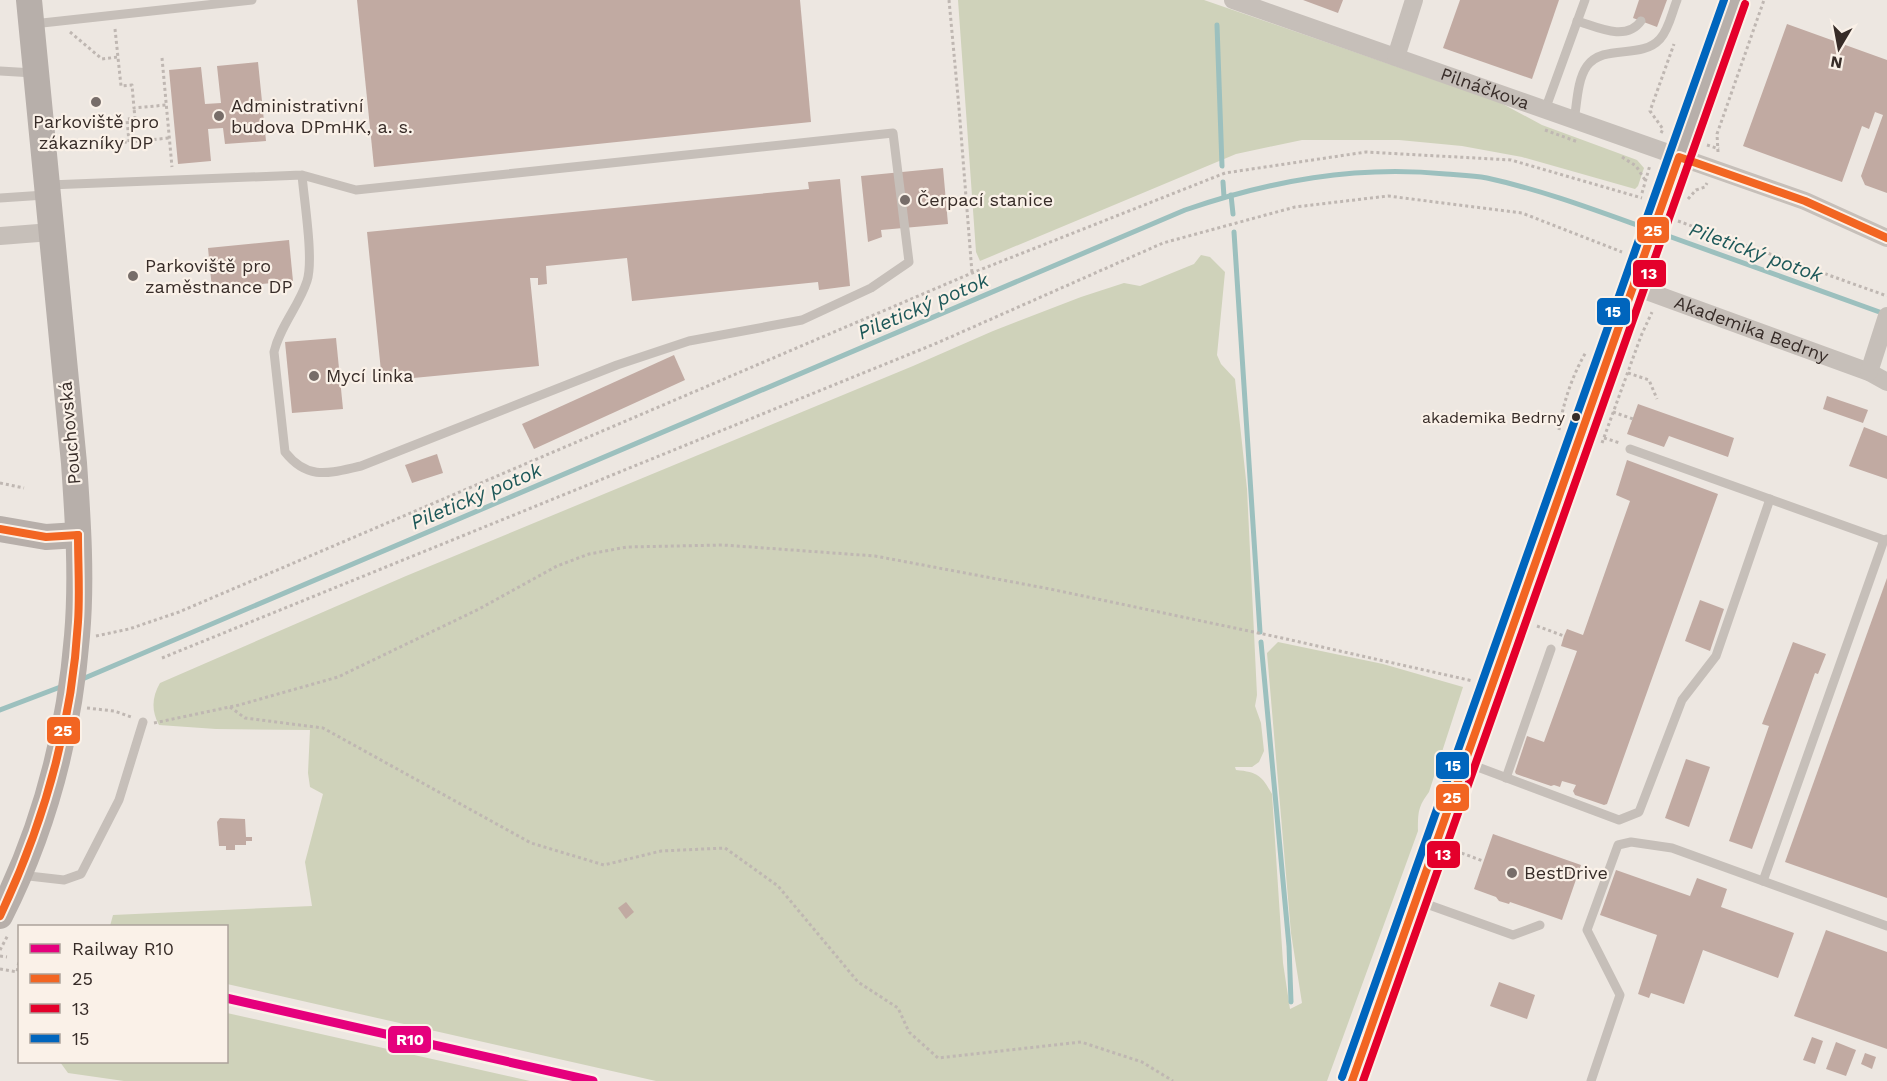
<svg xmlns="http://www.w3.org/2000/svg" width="1887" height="1081" viewBox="0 0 1887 1081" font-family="'Work Sans',sans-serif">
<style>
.green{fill:#cfd2ba}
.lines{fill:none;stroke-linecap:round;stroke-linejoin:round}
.stream{stroke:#9cc0be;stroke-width:5}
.building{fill:#c1aaa2}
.path{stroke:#bfb7b2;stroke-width:3;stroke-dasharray:3 3;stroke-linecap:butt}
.lane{stroke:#c6bfb9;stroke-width:9}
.street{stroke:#c6bfb9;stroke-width:18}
.secondary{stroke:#b7afaa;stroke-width:26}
.bus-1-casing{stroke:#faf1e8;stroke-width:12}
.bus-2-casing{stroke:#faf1e8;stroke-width:12}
.bus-3-casing{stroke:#faf1e8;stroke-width:12}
.bus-1{stroke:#f26522;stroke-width:8}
.bus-2{stroke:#e4002b;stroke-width:8}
.bus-3{stroke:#0065bd;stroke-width:8}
.rail-1-casing{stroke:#faf1e8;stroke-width:14}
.rail-1{stroke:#e5007d;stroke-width:9}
.poi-dot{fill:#776d69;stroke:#faf1e8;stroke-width:2}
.bus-dot{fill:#372c28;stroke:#faf1e8;stroke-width:2}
.labels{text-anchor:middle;stroke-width:4.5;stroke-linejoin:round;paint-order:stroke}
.bus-label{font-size:16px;fill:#372c28;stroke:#faf1e8;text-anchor:end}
.street-label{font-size:18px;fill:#372c28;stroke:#faf1e8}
.poi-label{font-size:18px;fill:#372c28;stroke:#faf1e8;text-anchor:start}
.water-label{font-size:20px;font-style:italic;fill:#1d5859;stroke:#faf1e8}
.line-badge{stroke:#faf1e8;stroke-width:2}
.badge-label{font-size:16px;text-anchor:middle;font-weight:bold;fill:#fff}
</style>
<rect width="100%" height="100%" fill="#ede7e1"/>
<g class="green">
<polygon points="958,0 1204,0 1499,102 1542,125 1637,160 1644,168 1638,186 1635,189 1522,157 1462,146 1399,140 1302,140 1236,154 980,261 976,252"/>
<path d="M1201 255 1210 257 1225 272 1217 355 1221 364 1235 379 1247 489 1257 695 1255 706 1261 723 1264 751 1259 762 1252 767H1235L1236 770C1258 772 1262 776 1272 794L1283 963 1290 1009 1302 1003 1291 933 1267 653 1278 642 1383 664 1463 687 1429 792C1418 807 1418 812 1418 831L1327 1081H656L227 984 226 926H110L113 915 312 906 305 862 323 794 310 787 308 773 310 730 216 729 159 725C151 710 152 697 160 683L406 576 913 366 993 331 1081 297 1124 283 1140 286 1194 264Z"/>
<polygon points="227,1013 530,1081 124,1081 68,1073 60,1062 226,1062"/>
</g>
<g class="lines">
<g class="stream">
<polyline points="1217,25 1222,166"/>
<polyline points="1223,182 1224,197"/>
<polyline points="1231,195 1233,214"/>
<polyline points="1234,232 1260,632"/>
<polyline points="1660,233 1885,314"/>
<polyline points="1261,642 1289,946 1291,1002"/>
<path d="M80 680 1185 210C1270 181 1355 165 1446 174 1459 175 1473 175 1487 178 1542 190 1595 210 1648 229"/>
<polyline points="0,710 63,686"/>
</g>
</g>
<g class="building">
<polygon points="357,0 800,0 811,122 374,167"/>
<polygon points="1303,0 1343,0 1338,13"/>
<polygon points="1460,0 1559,0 1532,79 1443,48"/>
<polygon points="1639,0 1667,0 1657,27 1633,18"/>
<polygon points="1787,24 1887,60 1887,193 1865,185 1861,176 1883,115 1875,112 1869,129 1862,126 1842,182 1743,146"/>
<polygon points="258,62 266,141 225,144 223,128 208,129 211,161 178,164 169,70 201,67 205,104 221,103 217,66"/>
<polygon points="943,168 948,224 881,230 882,237 868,242 861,176"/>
<polygon points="840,179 850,286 819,290 818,282 632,301 627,258 546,266 547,284 538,285 538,278 530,278 539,366 382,381 367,232 809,189 808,182"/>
<polygon points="289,240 293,281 212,289 208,248"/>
<polygon points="336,338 343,409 292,413 285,342"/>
<polygon points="674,355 685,380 534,449 522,424"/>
<polygon points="1827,396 1868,410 1863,423 1823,409"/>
<polygon points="1638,404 1734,438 1728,457 1669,436 1664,447 1627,434"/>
<polygon points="1864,427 1887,436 1887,479 1849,466"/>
<polygon points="437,454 443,473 412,483 405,465"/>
<polygon points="1627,460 1718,494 1607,804 1604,805 1575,795 1573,791 1576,785 1562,781 1560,787 1554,785 1551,786 1516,774 1515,772 1527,736 1544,742 1577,651 1561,646 1564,636 1567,629 1583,635 1630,501 1616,495"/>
<polygon points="1887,578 1887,898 1785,862"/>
<polygon points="1700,600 1724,609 1710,651 1685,641"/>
<polygon points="1793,642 1826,654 1818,674 1815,673 1752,849 1729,841 1769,726 1762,724"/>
<polygon points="1686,759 1710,767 1689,827 1665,818"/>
<polygon points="220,818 245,819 246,837 252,837 252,841 246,841 246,845 235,845 235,850 226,850 226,846 219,846 217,822"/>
<polygon points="1493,834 1581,865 1562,920 1510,902 1509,904 1499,901 1496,897 1474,889"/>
<polygon points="1616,870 1690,896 1697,878 1727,889 1721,907 1794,933 1778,978 1703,950 1684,1004 1651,993 1649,998 1638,994 1657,935 1600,915"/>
<polygon points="626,902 634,912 626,919 618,908"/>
<polygon points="1826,930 1887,952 1887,1049 1794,1016"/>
<polygon points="1499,982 1535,995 1527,1019 1490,1006"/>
<polygon points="1812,1037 1823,1041 1815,1064 1803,1060"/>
<polygon points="1836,1042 1856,1050 1846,1076 1826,1069"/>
<polygon points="1865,1053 1876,1057 1872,1069 1861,1064"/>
</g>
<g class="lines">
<g class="path">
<polyline points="949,0 959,108 972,273"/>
<polyline points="115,29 121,86 132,85 134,108 166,105"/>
<polyline points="70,32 102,59 118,57"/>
<polyline points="162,58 172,167"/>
<polyline points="1545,130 1578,142"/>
<polyline points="1661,133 1663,129 1650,111 1674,44"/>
<polyline points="129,142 127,119 135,118 134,108"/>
<polyline points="1707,145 1719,149"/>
<polyline points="64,148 169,138"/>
<polyline points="1718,152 1717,134 1764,0"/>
<polyline points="1622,157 1636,166 1645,180"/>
<polyline points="1642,193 1650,165"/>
<polyline points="1688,199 1696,190 1705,187 1707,183"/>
<polyline points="1678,221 1887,296"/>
<polyline points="1664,267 1666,276 1664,281"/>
<polyline points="1628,373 1649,380 1657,399"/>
<polyline points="1613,412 1633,419"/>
<path d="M1559 430C1563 403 1572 376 1586 352"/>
<polyline points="1604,438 1620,443"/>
<polyline points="1602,443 1641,336 1652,312"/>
<polyline points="0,483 24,488"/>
<polyline points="1537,626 1564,636"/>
<polyline points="96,636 129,629 179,612 972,273 1225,173 1366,152 1511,160 1642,198"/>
<polyline points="162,658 937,343 1163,243 1295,207 1388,196 1522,213 1622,252"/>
<polyline points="230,707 245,718 323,728 531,843 604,865 661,851 725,848 778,886 858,982 898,1008 909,1032 938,1058 1081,1042 1142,1062 1173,1081"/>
<polyline points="87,708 114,711 131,717"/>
<polyline points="154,723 239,705 338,677 479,609 557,566 589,554 627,547 723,545 875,556 1050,589 1282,638 1473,681"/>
<polyline points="1456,851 1483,861"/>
<polyline points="0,950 8,935"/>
<polyline points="0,956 7,957"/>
<polyline points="0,969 17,972 19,961"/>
</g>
<g class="lane">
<path d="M1577 21C1597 27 1626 42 1641 21"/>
<polyline points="33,24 252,0"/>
<polyline points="0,71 34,73"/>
<polyline points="1545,110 1585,0"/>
<path d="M1574 121C1577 104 1577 80 1587 66 1604 43 1641 60 1660 39 1669 29 1672 12 1677 0"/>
<path d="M49 185 302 175 356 190 893 133 909 262 871 288 802 320 689 341 617 365 361 466C329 473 308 481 285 452L274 352C280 326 299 306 307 281 314 260 304 200 302 175"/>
<polyline points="0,198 45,195"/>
<polyline points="1630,449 1884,540 1887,539"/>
<polyline points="1467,763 1619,820 1639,812 1682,700 1716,656 1770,499"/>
<polyline points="1506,778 1551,649"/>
<polyline points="20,875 64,880 81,874 119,800 143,722"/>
<polyline points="1763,881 1884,540"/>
<polyline points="1418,901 1513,935 1540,925"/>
<polyline points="1591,1081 1620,995 1587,930 1618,845 1631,842 1672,848 1887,926"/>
</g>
<g class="street">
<path id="s1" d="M1233 0 1805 201 1887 238"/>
<polyline points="1396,57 1414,0"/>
<polyline points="0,236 51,232"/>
<path id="s2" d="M1633 286 1869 372 1887 382"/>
<polyline points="1869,372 1887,316"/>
</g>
<g class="secondary">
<polyline points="0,529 46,537 78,535"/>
<path d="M0 916C44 829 69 734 77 636 82 579 78 520 74 463L29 0"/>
<polyline points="1352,1081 1735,0"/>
</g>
<g class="bus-1-casing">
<g id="bus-1">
<polyline points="0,529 46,537 78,535"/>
<path d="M0 916C44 823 72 725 78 622 80 593 78 564 78 535"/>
<polyline points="1352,1081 1679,157 1805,201 1887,238"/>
</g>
</g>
<g class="bus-2-casing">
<polyline id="bus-2" points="1363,1081 1745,4"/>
</g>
<g class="bus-3-casing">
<polyline id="bus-3" points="1342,1077 1724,0"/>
</g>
<use href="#bus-1" class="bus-1"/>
<use href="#bus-2" class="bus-2"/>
<use href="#bus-3" class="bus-3"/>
<g class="rail-1-casing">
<polyline id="rail-1" points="226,998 593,1081"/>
</g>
<use href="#rail-1" class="rail-1"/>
</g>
<g class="poi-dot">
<circle cx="96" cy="102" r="6"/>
<circle cx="219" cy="116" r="6"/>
<circle cx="905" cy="200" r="6"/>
<circle cx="133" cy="276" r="6"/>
<circle cx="314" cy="376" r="6"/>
<circle cx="1512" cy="873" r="6"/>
</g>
<circle class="bus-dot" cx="1576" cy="417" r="5"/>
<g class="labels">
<g class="bus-label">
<text x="1565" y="423">akademika Bedrny</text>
</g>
<g class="street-label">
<text dy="6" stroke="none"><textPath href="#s1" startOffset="267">Pilnáčkova</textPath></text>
<text dy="6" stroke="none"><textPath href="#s2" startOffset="126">Akademika Bedrny</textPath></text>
<text transform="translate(70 433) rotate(-95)" y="6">Pouchovská</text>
</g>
<g class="poi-label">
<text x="231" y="112">Administrativní<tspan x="231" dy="21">budova DPmHK, a. s.</tspan></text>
<text x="96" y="128" text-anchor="middle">Parkoviště pro<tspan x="96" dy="21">zákazníky DP</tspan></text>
<text x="917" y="206">Čerpací stanice</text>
<text x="145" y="272">Parkoviště pro<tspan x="145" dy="21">zaměstnance DP</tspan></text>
<text x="326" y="382">Mycí linka</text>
<text x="1524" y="879">BestDrive</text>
</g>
<g class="water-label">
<text transform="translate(1756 252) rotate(20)" y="7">Piletický potok</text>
<text transform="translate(923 306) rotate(-23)" y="7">Piletický potok</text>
<text transform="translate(476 496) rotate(-23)" y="7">Piletický potok</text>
</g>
</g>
<g class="line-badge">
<rect x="1636" y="216" width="34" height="28" rx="6" fill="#f26522"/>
<rect x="1632" y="259" width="35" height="29" rx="6" fill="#e4002b"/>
<rect x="1596" y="297" width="35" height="29" rx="6" fill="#0065bd"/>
<rect x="46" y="716" width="35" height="29" rx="6" fill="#f26522"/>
<rect x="1435" y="751" width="35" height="29" rx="6" fill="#0065bd"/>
<rect x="1435" y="783" width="35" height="29" rx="6" fill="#f26522"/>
<rect x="1426" y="840" width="35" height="29" rx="6" fill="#e4002b"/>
<rect x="387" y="1025" width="45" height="29" rx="6" fill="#e5007d"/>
</g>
<g class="badge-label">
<text x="1653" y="236">25</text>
<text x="1649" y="279">13</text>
<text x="1613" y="317">15</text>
<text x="63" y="736">25</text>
<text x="1453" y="771">15</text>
<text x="1452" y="803">25</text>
<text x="1443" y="860">13</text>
<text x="410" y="1045">R10</text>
</g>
<rect x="18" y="925" width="210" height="138" fill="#faf1e8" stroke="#aca29b" stroke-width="1.5"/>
<rect x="30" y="944" width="30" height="9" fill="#e5007d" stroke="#aca29b" stroke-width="1.5"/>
<text x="72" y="955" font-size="18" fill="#372c28">Railway R10</text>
<rect x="30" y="974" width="30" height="9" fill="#f26522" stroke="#aca29b" stroke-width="1.5"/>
<text x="72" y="985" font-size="18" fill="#372c28">25</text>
<rect x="30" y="1004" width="30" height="9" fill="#e4002b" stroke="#aca29b" stroke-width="1.5"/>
<text x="72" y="1015" font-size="18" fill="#372c28">13</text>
<rect x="30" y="1034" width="30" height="9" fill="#0065bd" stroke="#aca29b" stroke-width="1.5"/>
<text x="72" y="1045" font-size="18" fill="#372c28">15</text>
<g transform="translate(1839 48) rotate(190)" stroke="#faf1e8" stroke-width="4.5" paint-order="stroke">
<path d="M0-4.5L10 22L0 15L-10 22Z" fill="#372c28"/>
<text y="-9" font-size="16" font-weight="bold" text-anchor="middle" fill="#372c28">N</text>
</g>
</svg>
